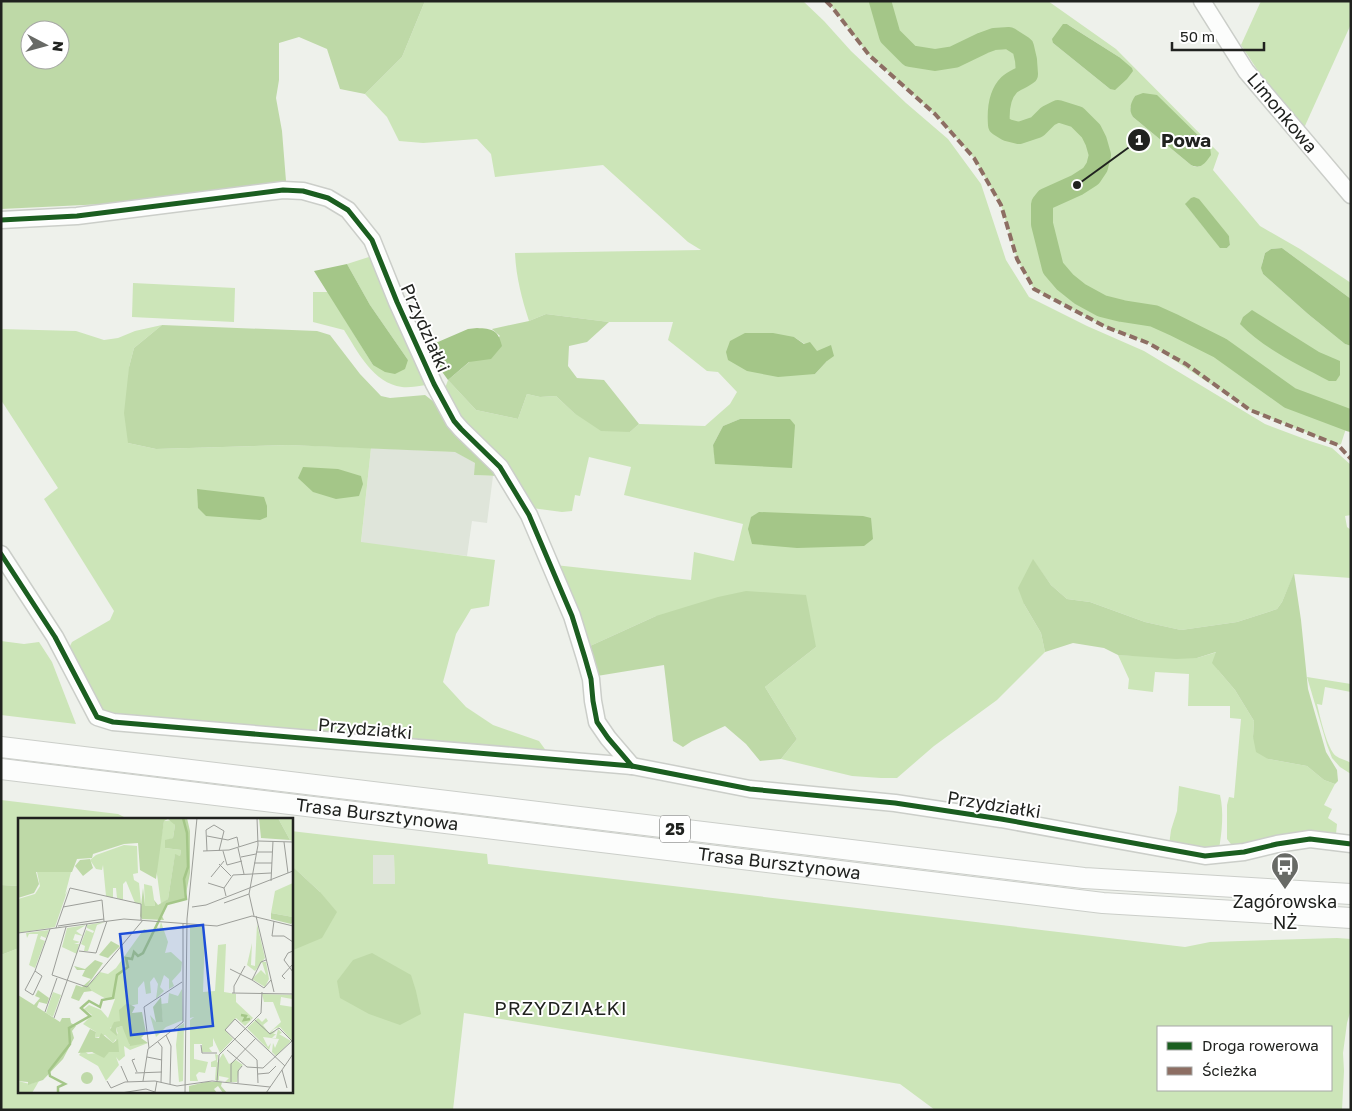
<svg xmlns="http://www.w3.org/2000/svg" width="1352" height="1111" viewBox="0 0 1352 1111" font-family="'Golos Text',sans-serif">
<style>
.built{fill:#dfe5da}
.green{fill:#cce5b8;fill-rule:evenodd}
.forest{fill:#bed9a7;fill-rule:evenodd}
.water{fill:#a4c688}
.lines{fill:none;stroke-linecap:round;stroke-linejoin:round}
.river{stroke:#a4c688;stroke-width:22}
.minor-casing{stroke:#cbcec9;stroke-width:19}
.major-casing{stroke:#cbcec9;stroke-width:22}
.minor{stroke:#fcfdfc;stroke-width:16}
.major{stroke:#fcfdfc;stroke-width:20}
.quiet{stroke:#8d6e63;stroke-width:4;stroke-dasharray:8 4;stroke-linecap:butt}
.cycleway-casing{stroke:#fff;stroke-width:8}
.cycleway{stroke:#1b5e20;stroke-width:5}
.labels{text-anchor:middle;stroke-width:4;stroke-linejoin:round;paint-order:stroke}
.shield{fill:#fff;stroke:#636462;stroke-width:1}
.shield-label{font-size:16px;font-weight:bold;fill:#20221f}
.street-label{font-size:18px;fill:#20221f;stroke:#fff}
.poi-label{font-size:18px;fill:#20221f;stroke:#fff}
.neighbourhood-label{font-size:19px;letter-spacing:1px;fill:#20221f;stroke:#fff}
.inset-river{fill:none;stroke:#a4c688;stroke-width:2.5}
.inset-road{fill:none;stroke:#9c9e99;stroke-width:1}
.view{fill:#1d4ed8;fill-opacity:0.15;stroke:#1d4ed8;stroke-width:2.5}
.inset-edge{fill:none;stroke:#20221f;stroke-width:2.5}
.leader{fill:none;stroke:#20221f;stroke-width:2}
.callout-dot{fill:#20221f;stroke:#fff;stroke-width:2}
.mark-label{font-size:15px;text-anchor:middle;font-weight:bold;fill:#fff}
.callout-label{font-size:19px;text-anchor:middle;font-weight:bold;fill:#20221f;stroke:#fff;stroke-width:4;stroke-linejoin:round;paint-order:stroke}
</style>
<rect width="100%" height="100%" fill="#eef1eb"/>
<g class="built">
<polygon points="371,448 456,452 475,463 475,475 493,476 487,523 472,521 467,556 361,543"/>
<polygon points="373,855 394,855 395,884 373,884"/>
</g>
<g class="green">
<path d="M425 1H803L824 21 851 51 906 103 948 139 981 184 1006 260 1029 297 1087 326 1144 351 1265 424 1310 441 1332 448 1351 465V515L1345 516 1347 527 1351 530V578L1294 574 1282 602 1277 609 1237 622 1181 630 1145 622 1090 602 1067 599 1051 585 1033 560 1024 604 1041 633 1045 652 997 700 934 746 897 778H881L852 776 781 759 797 739 765 687 816 647 656 616 590 646 555 565 691 580 694 552 734 561 743 524 624 495 631 467 589 457 580 496 575 495 572 511 562 512 532 508 462 424 444 391 448 380 476 410 518 419 527 394 540 397 556 396 574 413 630 432 639 424 705 426 730 404 737 392 718 372 707 371 668 340 673 322H609L546 314 529 321C522 299 516 277 515 253L701 250 688 242 603 165 495 177 491 154 477 139 423 143 399 141 387 117 365 94 402 57ZM794 337 817 352 827 361 815 374ZM740 419H790L716 464 713 445 723 426Z"/>
<path d="M825 1H1048L1116 49 1219 153 1213 170 1260 226 1300 249 1351 283V299L1282 248 1271 249 1265 253C1263 261 1260 266 1263 274L1308 314 1345 344 1351 346V413L1341 444 1338 445 1250 410 1148 343 1106 327 1034 289 1017 259 1001 205 974 158 935 114 869 55 832 7ZM1067 24 1119 57 1110 89 1053 43ZM1135 96 1200 167H1195L1191 165 1133 117 1130 108ZM1187 202 1229 236 1230 245 1227 248 1206 230 1186 205Z"/>
<polygon points="1261,1 1351,1 1351,24 1304,128 1279,103 1241,45"/>
<path d="M372 256 426 385C418 386 409 388 402 387 373 383 358 352 344 330L313 322V292H328L373 365 408 360 370 305 347 264Z"/>
<polygon points="133,283 235,288 234,322 132,317"/>
<polygon points="162,325 134,348 129,367 128,443 156,449 288,445 371,448 361,542 495,560 489,606 471,609 456,634 443,682 466,707 493,725 539,741 547,752 115,716 103,711 68,650 72,642 110,620 114,611 44,499 58,488 1,400 1,329 76,331 104,340 118,338 135,331"/>
<polygon points="1,641 24,644 39,642 52,662 76,724 1,715"/>
<polygon points="1217,652 1218,670 1235,690 1254,721 1253,737 1268,759 1307,766 1324,780 1335,784 1324,805 1332,809 1328,818 1337,824 1336,834 1234,848 1227,839 1227,805 1229,797 1234,798 1241,719 1230,718 1230,706 1188,706 1189,674 1155,672 1153,692 1128,689 1129,679 1118,655 1197,658"/>
<path d="M1307 677 1351 684V692L1325 687 1322 705 1317 704C1320 716 1327 749 1336 756 1340 759 1346 760 1351 763V774L1340 767 1332 758 1327 745Z"/>
<path d="M1179 786 1220 795C1224 812 1222 832 1219 849L1169 845 1171 830 1177 811Z"/>
<polygon points="1,800 118,814 124,817 126,820 19,820 19,886 1,885"/>
<path d="M291 831 487 854 488 864 1185 947 1210 942 1337 938 1351 939V1009L1347 1023 1343 1053 1344 1071 1342 1110H935L900 1084 464 1013 453 1110H1V955L19 948V1092H291V951H293L320 892 291 865ZM373 855H394L395 884H373ZM1158 1027H1331V1090H1158Z"/>
</g>
<g class="forest">
<path d="M1 1H425L402 57 365 94 340 89 327 49 299 37 279 43V80L276 98 282 131 286 181 189 197 125 203 1 209ZM30 30H60V60H30Z"/>
<polygon points="546,314 609,322 587,342 569,346 568,366 577,378 604,380 639,424 630,432 601,431 574,413 556,396 540,397 527,394 518,419 476,410 448,380 500,336 492,329 529,321"/>
<polygon points="162,325 317,331 330,335 360,374 381,396 390,398 425,395 434,402 455,431 498,476 474,475 475,463 455,452 288,445 156,449 128,443 124,413 129,367 134,348"/>
<polygon points="1033,559 1051,585 1067,599 1090,602 1145,622 1181,630 1237,622 1277,609 1282,602 1294,573 1301,620 1308,689 1326,752 1337,770 1338,781 1335,784 1324,780 1307,766 1268,759 1256,752 1253,737 1254,721 1235,690 1212,663 1216,652 1197,658 1176,659 1118,655 1104,648 1073,643 1045,652 1041,633 1024,604 1018,588"/>
<polygon points="746,591 806,595 816,647 765,687 797,739 781,759 760,761 746,744 725,726 692,741 683,747 673,741 664,665 597,676 590,646 656,616 718,597"/>
<polygon points="291,865 320,892 337,912 322,938 291,951"/>
<polygon points="1,885 19,886 19,948 1,955"/>
<polygon points="372,953 411,975 416,991 421,1014 400,1025 369,1014 340,998 337,981 353,960"/>
</g>
<g class="water">
<polygon points="1063,24 1067,24 1070,26 1119,57 1132,68 1133,71 1127,79 1115,90 1110,89 1053,43 1052,39"/>
<path d="M1143 93 1157 95 1210 147 1211 155C1205 163 1201 170 1191 165L1133 117C1128 109 1131 103 1135 96Z"/>
<polygon points="1194,197 1199,199 1229,236 1230,245 1227,248 1220,248 1185,204 1191,198"/>
<polygon points="1282,248 1351,299 1351,346 1345,344 1308,314 1263,274 1261,268 1265,253 1271,249"/>
<polygon points="347,264 370,305 408,360 405,369 395,374 385,372 373,365 314,271"/>
<path d="M1252 310 1319 352 1340 361V375L1336 381H1329C1299 365 1264 349 1240 324L1243 317Z"/>
<path d="M477 328C492 329 498 329 502 346L491 359 469 362 448 380 438 366 428 359 431 345 468 329Z"/>
<polygon points="745,333 773,333 794,337 804,344 810,342 817,351 831,345 834,356 827,361 815,374 778,377 747,371 728,360 726,352 730,341"/>
<polygon points="740,419 790,419 795,425 792,468 715,464 713,445 723,426"/>
<polygon points="303,467 338,469 361,476 363,484 359,496 336,499 313,492 298,478"/>
<polygon points="197,489 264,497 267,506 267,517 260,520 206,516 198,508"/>
<polygon points="759,512 863,516 871,518 873,539 864,546 797,548 752,544 748,529 751,517"/>
</g>
<g class="lines">
<path class="river" d="M880 1 890 36 910 56 935 60 954 57 983 43 994 39 1009 38 1023 47 1026 60 1027 74C1022 78 1013 81 1009 85 999 95 998 112 999 125L1007 130 1019 133 1037 127 1048 116 1058 111 1077 117 1091 131 1096 141 1100 155 1097 167 1091 176 1077 185 1046 199 1042 204V224L1053 268 1065 282 1080 294 1102 306 1122 311 1154 316 1174 325 1220 348 1290 398 1351 421"/>
<g class="minor-casing">
<g id="minor">
<polyline points="1202,1 1246,71 1351,195"/>
<polyline points="1,220 77,216 283,190 303,191 328,198 348,210 372,240 397,302 434,384 454,421 461,429 500,467 529,515 572,616 585,658 591,679 593,701 597,722 608,738 632,766"/>
<polyline points="1,554 55,637 97,717 113,722 632,766 750,789 895,803 1001,819 1205,856 1244,852 1277,844 1310,839 1351,844"/>
</g>
</g>
<g class="major-casing">
<g id="major">
<polyline points="1,747 1041,873 1084,878 1351,894"/>
<path id="s1" d="M1 769 1103 903 1351 918"/>
</g>
</g>
<use href="#minor" class="minor"/>
<use href="#major" class="major"/>
<polyline class="quiet" points="826,1 832,7 869,55 935,114 974,158 1001,205 1017,259 1034,289 1106,327 1148,343 1186,364 1250,410 1338,445 1351,459"/>
<g class="cycleway-casing">
<g id="cycleway">
<polyline points="1,220 77,216 283,190 303,191 328,198 348,210 372,240 397,302 434,384 454,421 461,429 500,467 529,515 572,616 585,658 591,679 593,701 597,722 608,738 632,766"/>
<polyline points="1,554 55,637 97,717 113,722 632,766 750,789 895,803 1001,819 1205,856 1244,852 1277,844 1310,839 1351,844"/>
</g>
</g>
<use href="#cycleway" class="cycleway"/>
</g>
<defs>
<g id="bus-pin" transform="scale(1.4375)"><path d="M0 17L-7.5 6A9.5 9.5 0 1 1 7.5 6Z" fill="#686a66" stroke="#fff"/><path d="M-5-6H5V4H4V6H2V4H-2V6H-4V4H-5ZM-3.5-4V0h7V-4ZM-3.5 1.2v1.5H-2V1.2ZM2 1.2v1.5H3.5V1.2Z" fill="#fff"/></g>
</defs>
<g fill-rule="evenodd">
<use href="#bus-pin" x="1285" y="866"/>
</g>
<g class="labels">
<rect class="shield" x="660" y="815.5" width="30" height="27" rx="4"/>
<g class="shield-label">
<text x="675" y="835">25</text>
</g>
<g class="street-label">
<text transform="translate(1282 113) rotate(50)" y="6">Limonkowa</text>
<text transform="translate(425 328) rotate(66)" y="6">Przydziałki</text>
<text transform="translate(365 729) rotate(5)" y="6">Przydziałki</text>
<text transform="translate(994 805) rotate(9)" y="6">Przydziałki</text>
<text dy="6" stroke="none"><textPath href="#s1" startOffset="379">Trasa Bursztynowa</textPath></text>
<text dy="6" stroke="none"><textPath href="#s1" startOffset="784">Trasa Bursztynowa</textPath></text>
</g>
<g class="poi-label">
<text x="1285" y="908">Zagórowska<tspan x="1285" dy="21">NŻ</tspan></text>
</g>
<g class="neighbourhood-label">
<text x="561" y="1015">PRZYDZIAŁKI</text>
</g>
</g>
<g transform="translate(18 818)">
<rect width="275" height="275" fill="#eef1eb"/>
<path d="M260 0H275V23L272 22ZM154 2 157 7 155 20 150 22 147 30 163 32 162 38 157 37 150 81 143 86 138 49 146 3ZM106 27 119 28 120 55 115 56 116 62 121 65 123 86 117 85 108 63 105 66V82L99 80 98 70H95V80L88 78 85 47 84 52 78 51 72 42 78 37ZM19 54H53L47 77 50 71 37 109 0 115V81L17 76 22 68ZM275 65V99L253 95 257 73ZM126 66 134 68 137 88H127ZM87 104 79 107 70 133H66L67 128 63 126 68 112 75 115 76 113 69 110V107ZM143 104 150 124 147 135 153 134 164 144 163 153 154 163 156 168 151 171V161L146 157 142 169 146 173 138 181 140 166 136 159 132 164 133 175 128 176 126 163 120 170V186L103 190 102 203 92 210 100 216 98 210 104 208 113 223 111 227 130 225 112 232 106 228 107 238 101 243 98 239 101 247 88 263 80 248 61 237 65 232 70 236 91 234 99 229 98 221 95 225 87 217 77 220 78 214 65 206 74 197 66 191 71 187 83 192 90 200 97 181 90 182 74 173 71 168 82 154 90 156 98 150 126 111 136 114 140 109 141 112ZM239 106 247 140 237 153 229 147 234 125 233 147 237 148ZM68 107 58 113 65 118 57 116 55 122 62 124 56 126H61L59 136 44 129 49 110ZM172 108H185L187 114 185 174 197 173 200 127 208 126 206 174 218 176V184L235 200 227 208 218 200 207 212 215 221 202 235 195 220V228L191 230 194 234H184V226H176V241L190 244 187 255 181 254 178 257 180 263H172V202L176 199 172 200ZM31 112 28 120 23 118 22 121 27 123 17 150 11 147 20 116H11L9 120 8 115ZM244 144H248L251 161 247 169 234 161 243 152 248 157ZM164 171 165 202 148 209 138 219 132 197 138 204H145L143 186 150 185 151 175 160 178ZM35 174 43 177 35 199 28 195ZM244 176 275 177 274 181 263 179 262 187 275 189V224L262 209 256 211 253 214 258 213 255 216H258L254 220H258L260 211 264 215 261 216 273 223 258 238 254 234 255 225 257 230 261 221 245 219 250 229 253 225 251 232 229 210 240 200 244 204 248 200 250 203 245 207 251 215 263 204 255 184H246ZM166 205 165 263 161 264 158 227 160 209ZM205 235 211 246 218 242 225 247 221 251 219 264H207L211 260 201 258V262L206 263 197 262 198 249H193V244L198 242 197 236 200 237 199 245ZM0 263 12 266 21 263 14 275H0Z" fill="#cce5b8"/>
<path d="M0 0H169L172 13V55L167 81 150 85 144 98 146 102 124 101 122 98 125 70 127 88H137L136 82 140 87 150 81 157 36 162 38 163 32 147 30V22L155 20 157 7 150 1 146 3 138 61 122 52 120 25 106 26 75 36 74 40 59 41 54 54H18L21 66 16 75 0 80ZM241 0H260L272 22 243 20ZM72 41 75 50 65 58 57 48 62 42ZM253 95 275 99V104L273 106 253 101ZM93 123 102 128 90 140 81 137ZM77 142 85 145 69 168 83 155 71 168 74 173 66 174 61 183 53 180 58 167 64 169 73 161 64 158 67 152H59L56 148 67 151ZM20 172 31 180 29 186 21 184 19 189 42 204 44 200H52L53 205 58 208 54 213 56 220 45 241 25 262 10 267V264L0 263V177L16 187 22 180 17 178ZM143 179 145 204H138L135 189ZM109 185 117 189 114 195 124 194 128 215 123 220 130 225 112 228 104 208 98 210 99 218 92 212 96 204 102 203 101 192ZM72 211 78 214 77 220H81L83 215 95 225 100 221 101 234H91L86 240 74 234 60 235ZM63 260a6 6 0 1 1 12 0a6 6 0 1 1-12 0ZM188 264H204L203 268 209 275H205L200 268 196 271 199 275H171V268Z" fill="#bed9a7"/>
<path class="inset-river" d="M223 197 228 198 226 202 232 201M40 275V269L47 266 32 258 31 253 52 226 51 210 72 198 63 190 71 183 82 189 84 182 95 180 99 157 110 149 108 140 114 141 116 134 120 138 125 135 149 86 168 81 166 61 170 49 169 15 165 0"/>
<path class="inset-road" d="M189 18 210 22 219 19 221 29M266 24 270 55M220 30 226 56M185 33 211 32 240 23 275 24M189 33 188 12 196 7 206 13 201 33M205 33 209 47 224 43M238 34H254M223 39 238 36M236 45H254M201 46 213 58M193 59 206 43M253 63 255 23M190 65 206 70M208 78 206 70 215 57 253 55M84 82 86 103M206 85 231 76M45 89 84 82M174 89 188 87 275 53M236 98 231 76 240 27 239 0M238 98 256 174M256 103 254 118H266L275 124M40 108 86 101M48 109 34 157 69 169 125 102M38 110 52 70 123 86V102M0 115 106 101 199 108 234 98 275 108M61 133 78 135 89 103M275 133 270 135 266 142 275 154M248 142 243 144 234 162 246 170 253 162M212 151 234 162M17 153 7 172 15 177 24 158 17 153 32 111M267 161 264 158 275 146M214 175 275 176M216 175V168L227 148M27 194 39 160M36 200 69 106M237 202 252 216 261 210 275 224M148 217 153 228 152 266M140 224 144 229 143 264M183 227 184 235H199M131 230 126 189 164 164M209 232 229 249 245 250 274 223M201 237 243 195 244 174M129 239 144 242M117 241 114 242 119 254M103 248 110 264M264 252 269 270M117 255 144 254M240 256 251 255 258 248M89 263 93 270 107 264 137 263 159 268 194 263 252 269M125 263 130 231 165 204V106M199 263 201 237M213 264V246L238 220M220 265V253L224 248M240 265 239 242 207 212 217 201 267 248M103 275 128 271 137 274 139 263M167 275 169 101 179 0M248 275 275 236"/>
<path class="view" d="M185 107 195 208 113 217 102 116Z"/>
<rect width="275" height="275" class="inset-edge"/>
</g>
<path class="leader" d="M1077 185L1139 140"/>
<g class="callout-dot">
<circle cx="1077" cy="185" r="5"/>
<circle cx="1139" cy="140" r="12"/>
</g>
<g class="mark-label">
<text x="1139" y="145">1</text>
</g>
<g class="callout-label">
<text x="1186" y="147">Powa</text>
</g>
<rect width="1352" height="1111" fill="none" stroke="#20221f" stroke-width="5"/>
<rect x="1157" y="1026" width="175" height="65" fill="#ffffff" stroke="#a6a7a5"/>
<rect x="1167" y="1042" width="25" height="8" fill="#1b5e20" stroke="#a6a7a5"/>
<text x="1202" y="1051" font-size="15" fill="#20221f">Droga rowerowa</text>
<rect x="1167" y="1067" width="25" height="8" fill="#8d6e63" stroke="#a6a7a5"/>
<text x="1202" y="1076" font-size="15" fill="#20221f">Ścieżka</text>
<g transform="translate(45 45) rotate(96)"><circle r="24" fill="#ffffff" stroke="#a6a7a5"/>
<path d="M0-4L9 19L0 12L-9 19Z" fill="#686a66"/>
<text y="-8" font-size="14" font-weight="bold" text-anchor="middle" fill="#20221f">N</text>
</g>
<path d="M1172 42v8h92v-8" fill="none" stroke="#20221f" stroke-width="2.5"/>
<text x="1180" y="42" font-size="15" fill="#20221f" stroke="#ffffff" stroke-width="4" paint-order="stroke">50 m</text>
</svg>
